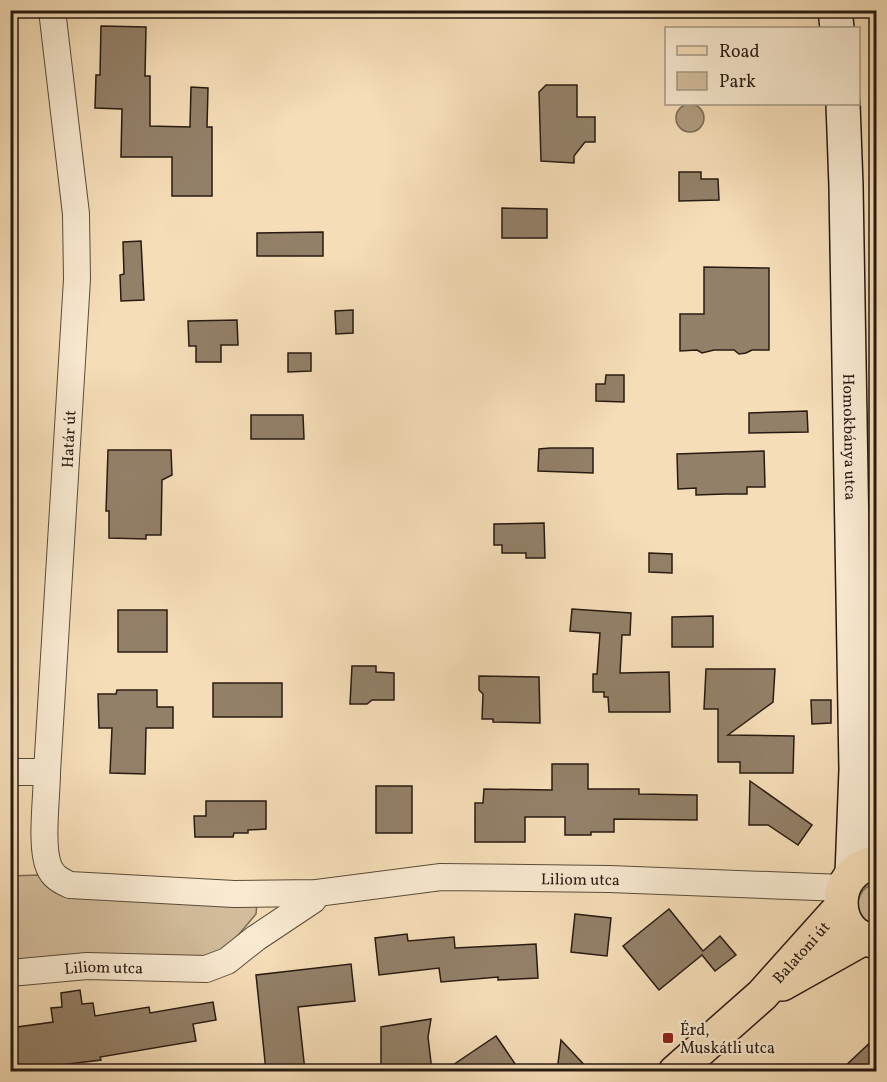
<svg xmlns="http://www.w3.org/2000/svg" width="887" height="1082" viewBox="0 0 887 1082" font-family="Vollkorn,serif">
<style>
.green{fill:#d2bc9b;stroke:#7d6c56;stroke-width:1.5}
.water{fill:#af9b7f;stroke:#796853;stroke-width:1.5}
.building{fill:#938068;stroke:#281b12;stroke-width:1.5}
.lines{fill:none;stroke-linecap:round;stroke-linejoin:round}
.street-casing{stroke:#5b4c3b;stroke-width:28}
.secondary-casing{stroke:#281b12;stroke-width:36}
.primary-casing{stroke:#281b12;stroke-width:36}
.street{stroke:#f8e9d0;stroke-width:26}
.secondary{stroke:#f8e9d0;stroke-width:33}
.primary{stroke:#f5ddb7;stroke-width:33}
.poi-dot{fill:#8f2418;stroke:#f8e9d0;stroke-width:2}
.labels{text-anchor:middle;stroke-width:4.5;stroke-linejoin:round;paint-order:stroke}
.street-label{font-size:16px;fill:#281b12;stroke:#f8e9d0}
.poi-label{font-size:16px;fill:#281b12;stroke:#f8e9d0;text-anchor:start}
</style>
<rect width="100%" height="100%" fill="#f5ddb7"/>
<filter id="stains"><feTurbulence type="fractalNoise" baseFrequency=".00333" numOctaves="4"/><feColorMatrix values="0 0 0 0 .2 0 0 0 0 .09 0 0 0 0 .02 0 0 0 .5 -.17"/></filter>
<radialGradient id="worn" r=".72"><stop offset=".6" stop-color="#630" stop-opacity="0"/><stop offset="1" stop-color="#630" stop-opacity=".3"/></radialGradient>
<g class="green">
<polygon points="38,875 55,887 257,903 256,914 224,952 206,969 11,973 10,876"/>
<path d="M876 882V925C851 918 853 890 876 882Z"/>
</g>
<circle class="water" cx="690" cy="118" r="14"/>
<g class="building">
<polygon points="101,26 146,27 145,76 150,76 150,126 190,127 191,87 208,88 207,127 212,127 212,196 172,196 172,157 121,157 122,109 95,108 96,75 100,75"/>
<polygon points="546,85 577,85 577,117 595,117 595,142 585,142 574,156 574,163 541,161 539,92"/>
<polygon points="679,172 701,172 701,179 718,179 719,200 679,201"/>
<polygon points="502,208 547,209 547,238 502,238"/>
<polygon points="323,232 323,256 257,256 257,233"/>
<polygon points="141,241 144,300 121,301 120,275 124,274 123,242"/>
<polygon points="704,267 769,268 769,350 752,350 746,353 739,354 734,350 714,350 702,353 697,350 680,351 680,314 704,314"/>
<polygon points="353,310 353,333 336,334 335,311"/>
<polygon points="237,320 238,345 221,345 221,362 196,362 196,346 189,346 188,321"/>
<polygon points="288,353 311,353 311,371 288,372"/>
<polygon points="606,375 624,375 624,402 596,401 596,384 605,384"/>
<polygon points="807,411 808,432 749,433 749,413"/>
<polygon points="251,415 303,415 304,439 251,439"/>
<polygon points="550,448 593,448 593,473 538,471 539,449"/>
<polygon points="108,450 171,450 172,475 162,480 161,535 146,535 146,539 109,538 109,511 106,511"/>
<polygon points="764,451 765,487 747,487 747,494 725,494 696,495 696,488 678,489 677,454"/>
<polygon points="544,523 545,558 526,558 526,553 502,553 502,545 494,545 494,524"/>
<polygon points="649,553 672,554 672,573 649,572"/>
<polygon points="572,609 631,613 630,635 622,635 620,673 669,672 670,712 609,712 608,697 604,697 604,692 593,692 593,674 597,674 600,633 570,631"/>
<rect x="118" y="610" width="49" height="42"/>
<polygon points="713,616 713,647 672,647 672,617"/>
<polygon points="352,666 376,666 376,672 394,673 394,700 372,700 367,704 350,704"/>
<polygon points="706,669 775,669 773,702 728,735 794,736 793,773 740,773 740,762 718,762 718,709 704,709"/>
<polygon points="479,676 539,677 540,723 493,722 493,719 482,719 483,694 479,690"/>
<rect x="213" y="683" width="69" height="34"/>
<polygon points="117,690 157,690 157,707 173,707 173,728 146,728 145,774 110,773 112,728 99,728 98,694 116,694"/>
<polygon points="811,700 831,700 831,723 812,724"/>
<polygon points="552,764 588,764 588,789 639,789 639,794 697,795 697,820 614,819 614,832 591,832 591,835 565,835 565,817 525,817 525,842 475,842 475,803 483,803 484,789 552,790"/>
<polygon points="750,781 812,825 798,845 768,825 749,825"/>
<rect x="376" y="786" width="36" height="47"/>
<polygon points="206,801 266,801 266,829 248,830 248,833 234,833 233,837 195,837 194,816 206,816"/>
<polygon points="669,909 703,951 720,936 736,955 715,971 702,955 659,990 623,946"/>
<polygon points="575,914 611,918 607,956 571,952"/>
<polygon points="407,934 408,941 454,937 455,948 536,944 538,978 498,980 498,977 441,982 439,968 379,975 375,938"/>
<polygon points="351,964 355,1001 298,1007 305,1071 266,1071 256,975"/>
<polygon points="80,990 82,1004 93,1003 95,1016 149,1007 150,1013 213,1002 216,1020 193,1024 196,1041 100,1057 101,1060 10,1071 10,1028 53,1022 51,1008 62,1007 61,993"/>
<polygon points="431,1019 428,1037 432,1071 381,1071 381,1027"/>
<polygon points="496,1036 520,1071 444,1071"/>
<polygon points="876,1037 876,1071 840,1071"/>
<polygon points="561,1040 590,1071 557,1071"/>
</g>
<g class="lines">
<g class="street-casing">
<g id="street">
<path id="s1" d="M52 10 76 214 77 279 47 772C47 796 40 847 49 867 53 877 61 881 70 885L234 894 317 893 441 877 609 879 843 888"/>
<polyline points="10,772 47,772"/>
<path id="s2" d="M10 973 87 966 206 969 227 961 256 938 313 900 317 893"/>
</g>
</g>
<g class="secondary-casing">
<g id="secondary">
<polyline points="835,10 837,28"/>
<path id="s3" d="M843 104 846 186 856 770 852 874"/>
</g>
</g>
<g class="primary-casing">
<g id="primary">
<path d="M876 863C828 869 831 939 876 941"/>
<polyline points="782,984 864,938"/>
<path id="s4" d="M675 1072 762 995 840 908"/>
</g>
</g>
<use href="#street" class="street"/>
<use href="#secondary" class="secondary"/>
<use href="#primary" class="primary"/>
</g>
<rect class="poi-dot" x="662" y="1032" width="12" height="12" rx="3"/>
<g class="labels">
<g class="street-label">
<text dy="6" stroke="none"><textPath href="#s3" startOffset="333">Homokbánya utca</textPath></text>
<text transform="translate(68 439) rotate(-87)" y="6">Határ út</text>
<text dy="6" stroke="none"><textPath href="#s1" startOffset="1400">Liliom utca</textPath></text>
<text dy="6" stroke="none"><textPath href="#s4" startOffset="174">Balatoni út</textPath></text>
<text dy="6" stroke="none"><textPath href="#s2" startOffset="94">Liliom utca</textPath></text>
</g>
<g class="poi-label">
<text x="680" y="1035">Érd,<tspan x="680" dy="18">Muskátli utca</tspan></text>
</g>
</g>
<rect width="887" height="1082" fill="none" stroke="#f5ddb7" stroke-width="36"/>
<rect x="12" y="12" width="863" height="1058" fill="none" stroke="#281b12" stroke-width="3"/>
<rect x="18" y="18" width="851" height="1046" fill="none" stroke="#281b12" stroke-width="1.5"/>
<rect x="665" y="27" width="195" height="78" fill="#f8e9d0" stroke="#a59784" stroke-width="1.5"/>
<rect x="677" y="46" width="30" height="9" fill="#f5ddb7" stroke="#a59784" stroke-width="1.5"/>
<text x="719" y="57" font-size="18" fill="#281b12">Road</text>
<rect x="677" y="72" width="30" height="18" fill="#d2bc9b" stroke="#a59784" stroke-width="1.5"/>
<text x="719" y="87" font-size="18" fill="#281b12">Park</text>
<rect width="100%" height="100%" filter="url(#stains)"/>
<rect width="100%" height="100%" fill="url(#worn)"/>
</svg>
